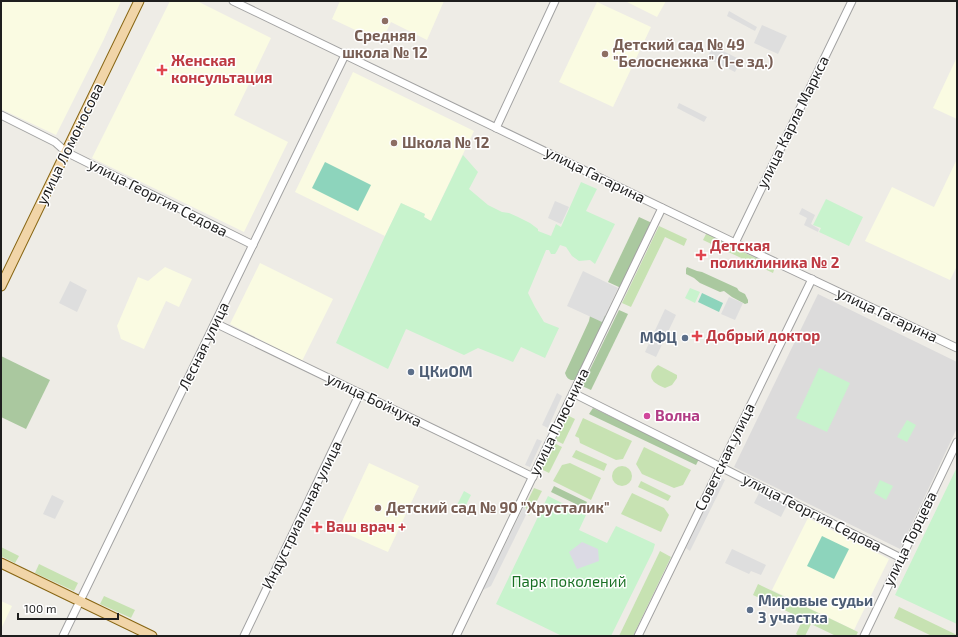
<svg xmlns="http://www.w3.org/2000/svg" width="958" height="637" viewBox="0 0 958 637" font-family="'Exo 2',sans-serif">
<style>
.residential{fill:#dcdbdb}
.education{fill:#fafbe2}
.grass{fill:#c7e2b2}
.forest{fill:#aac89f}
.park{fill:#c8f3cd}
.pitch{fill:#8dd4bc}
.parking{fill:#dedede}
.plaza{fill:#dbdae4}
.lines{fill:none;stroke-linecap:round;stroke-linejoin:round}
.minor-casing{stroke:#a2a2a2;stroke-width:9}
.major-casing{stroke:#876512;stroke-width:11}
.minor{stroke:#fff;stroke-width:7}
.major{stroke:#f1d5a8;stroke-width:9}
.education-dot{fill:#8d6e63;stroke:#fff;stroke-width:1.5}
.health-dot{fill:#e0444e;stroke:#fff;stroke-width:1.5}
.service-dot{fill:#5c6f8a;stroke:#fff;stroke-width:1.5}
.hotel-dot{fill:#d1479c;stroke:#fff;stroke-width:1.5}
.labels{text-anchor:middle;stroke-width:3;stroke-linejoin:round;paint-order:stroke}
.education-label{font-size:15px;font-weight:bold;fill:#785e54;stroke:#fff;text-anchor:start}
.health-label{font-size:15px;font-weight:bold;fill:#be3a42;stroke:#fff;text-anchor:start}
.street-label{font-size:15px;fill:#1e1e1e;stroke:#fff}
.service-label{font-size:15px;font-weight:bold;fill:#4e5e75;stroke:#fff;text-anchor:start}
.hotel-label{font-size:15px;font-weight:bold;fill:#b23c85;stroke:#fff;text-anchor:start}
.park-label{font-size:15px;fill:#197024;stroke:#fff}
</style>
<rect width="100%" height="100%" fill="#eeece6"/>
<polygon class="residential" points="818,294 957,362 957,428 900,549 734,467"/>
<g class="education">
<polygon points="1,1 121,1 104,39 56,135 1,109"/>
<polygon points="170,1 197,1 271,38 234,115 288,142 244,232 92,158"/>
<polygon points="340,1 444,1 427,40 391,22 381,42 332,19"/>
<polygon points="625,1 666,1 657,17"/>
<polygon points="597,2 651,27 613,107 559,82"/>
<polygon points="957,57 957,119 933,108"/>
<polygon points="353,72 474,131 431,221 424,217 425,214 401,203 385,236 295,192"/>
<polygon points="957,159 957,266 950,280 865,241 892,187 934,207"/>
<polygon points="260,263 333,299 302,361 230,324"/>
<polygon points="165,267 192,279 179,307 166,301 144,349 121,339 117,326 138,277 148,281"/>
<polygon points="369,463 419,486 388,552 338,530"/>
<polygon points="808,518 889,559 854,630 772,590"/>
<polygon points="1,601 12,606 1,629"/>
</g>
<g class="grass">
<polygon points="659,226 687,239 684,246 665,237 631,307 622,303"/>
<polygon points="707,232 724,240 726,244 775,267 773,273 703,240"/>
<path d="M658 365 677 375V378L672 385 665 388C652 383 645 376 658 365Z"/>
<polygon points="567,415 575,419 563,444 555,440"/>
<polygon points="583,418 632,441 623,459 616,460 580,443 579,438 575,436"/>
<polygon points="554,443 562,447 549,473 541,469"/>
<polygon points="644,447 691,470 683,485 674,488 642,474 636,464"/>
<polygon points="576,450 607,464 604,471 572,457"/>
<polygon points="570,463 601,478 591,500 553,481 562,465"/>
<circle cx="622" cy="476" r="10"/>
<polygon points="641,481 671,496 668,501 638,487"/>
<polygon points="534,488 542,491 529,516 525,506"/>
<polygon points="632,493 664,508 669,515 661,532 621,514"/>
<polygon points="1,547 19,556 15,563 1,556"/>
<polygon points="660,551 671,557 633,636 619,636"/>
<polygon points="39,564 78,583 74,591 35,573"/>
<polygon points="758,584 858,632 856,636 836,636 811,624 805,636 799,636 796,634 803,619 753,595"/>
<polygon points="104,596 135,610 131,618 100,604"/>
<polygon points="899,607 957,635 957,636 932,636 894,618"/>
</g>
<g class="forest">
<polygon points="639,217 652,223 621,288 608,282"/>
<polygon points="687,267 697,271 702,272 737,288 739,291 745,294 748,300 748,303 745,304 732,297 724,291 720,292 700,283 694,278 686,274 686,269"/>
<polygon points="619,310 628,314 591,390 582,386"/>
<path d="M595 312 603 313 607 318 578 378C572 382 567 380 565 373L589 321 590 316Z"/>
<polygon points="1,356 50,380 26,429 1,417"/>
<polygon points="593,408 699,459 696,465 589,414"/>
<polygon points="554,486 587,502 584,508 551,492"/>
</g>
<g class="park">
<polygon points="463,155 478,172 469,189 488,205 502,212 509,213 518,217 530,223 538,229 538,231 551,236 556,224 561,227 581,182 597,189 586,211 615,224 595,264 590,260 579,261 572,256 566,247 560,245 557,251 555,254 551,254 549,250 546,250 528,293 535,307 544,322 559,328 545,358 521,347 513,362 478,348 464,355 406,329 388,369 336,343 385,236 401,203 425,214 424,217 431,221"/>
<polygon points="826,199 863,217 849,246 819,232 821,228 813,225"/>
<polygon points="690,288 700,292 695,303 685,298"/>
<polygon points="819,368 850,383 827,432 796,418"/>
<polygon points="907,420 916,425 907,442 897,437"/>
<polygon points="957,467 957,624 895,595"/>
<polygon points="880,480 893,486 886,500 874,493"/>
<polygon points="464,491 471,495 464,509 457,505"/>
<polygon points="548,496 586,515 579,530 607,543 616,526 655,544 653,551 611,636 562,636 496,604"/>
</g>
<g class="pitch">
<polygon points="325,162 371,185 358,211 312,188"/>
<polygon points="702,293 723,303 719,312 698,302"/>
<polygon points="822,536 849,549 834,579 807,566"/>
</g>
<g class="parking">
<polygon points="729,11 757,27 755,31 727,16"/>
<polygon points="762,25 787,36 778,54 754,43"/>
<polygon points="713,46 741,60 735,72 707,58"/>
<polygon points="679,103 707,117 704,122 677,108"/>
<polygon points="555,201 569,207 561,224 548,218"/>
<polygon points="802,208 815,215 811,224 819,229 818,232 804,225 807,218 799,214"/>
<polygon points="583,271 618,288 602,322 567,306"/>
<polygon points="70,281 87,290 77,312 59,303"/>
<polygon points="729,297 743,303 735,320 721,314"/>
<polygon points="665,309 676,315 656,357 645,352"/>
<polygon points="557,393 562,396 548,428 542,425"/>
<polygon points="537,439 542,441 530,467 525,465"/>
<polygon points="720,477 725,480 690,551 686,548"/>
<polygon points="760,491 787,505 781,517 754,503"/>
<polygon points="52,495 64,501 55,519 43,514"/>
<polygon points="524,506 527,513 491,586 483,590"/>
<polygon points="732,549 766,565 761,575 751,571 749,574 725,563"/>
</g>
<polygon class="plaza" points="582,542 598,549 599,561 577,569 569,552"/>
<g class="lines">
<g class="minor-casing">
<g id="minor">
<polyline points="233,1 735,243 957,348"/>
<polyline points="1,115 55,142 66,152 253,245"/>
<polyline points="496,128 555,1"/>
<polyline points="735,243 852,1"/>
<polyline points="215,323 533,477"/>
<polyline points="573,393 683,448 901,558"/>
<polyline points="63,636 345,55"/>
<polyline points="244,636 360,393"/>
<polyline points="456,636 662,208"/>
<polyline points="638,636 812,279"/>
<polyline points="864,636 957,442"/>
</g>
</g>
<g class="major-casing">
<g id="major">
<polyline points="1,286 139,1"/>
<polyline points="1,563 152,636"/>
</g>
</g>
<use href="#minor" class="minor"/>
<use href="#major" class="major"/>
</g>
<g class="education-dot">
<circle cx="385" cy="21" r="4"/>
<circle cx="605" cy="54" r="4"/>
<circle cx="394" cy="143" r="4"/>
<circle cx="378" cy="508" r="4"/>
</g>
<g class="health-dot">
<path d="M160 64h4v4h4v4h-4v4h-4v-4h-4v-4h4z"/>
<path d="M699 249h4v4h4v4h-4v4h-4v-4h-4v-4h4z"/>
<path d="M695 330h4v4h4v4h-4v4h-4v-4h-4v-4h4z"/>
<path d="M315 521h4v4h4v4h-4v4h-4v-4h-4v-4h4z"/>
</g>
<g class="service-dot">
<circle cx="685" cy="338" r="4"/>
<circle cx="411" cy="372" r="4"/>
<circle cx="750" cy="610" r="4"/>
</g>
<circle class="hotel-dot" cx="647" cy="416" r="4"/>
<g class="labels">
<g class="education-label">
<text x="385" y="41" text-anchor="middle">Средняя<tspan x="385" dy="17">школа № 12</tspan></text>
<text x="613" y="50">Детский сад № 49<tspan x="613" dy="17">"Белоснежка" (1-е зд.)</tspan></text>
<text x="402" y="148">Школа № 12</text>
<text x="386" y="513">Детский сад № 90 "Хрусталик"</text>
</g>
<g class="health-label">
<text x="171" y="66">Женская<tspan x="171" dy="17">консультация</tspan></text>
<text x="710" y="251">Детская<tspan x="710" dy="17">поликлиника № 2</tspan></text>
<text x="706" y="341">Добрый доктор</text>
<text x="326" y="532">Ваш врач +</text>
</g>
<g class="street-label">
<text transform="translate(793 122) rotate(-64)" y="5">улица Карла Маркса</text>
<text transform="translate(70 144) rotate(-64)" y="5">улица Ломоносова</text>
<text transform="translate(595 175) rotate(26)" y="5">улица Гагарина</text>
<text transform="translate(158 198) rotate(27)" y="5">улица Георгия Седова</text>
<text transform="translate(887 315) rotate(25)" y="5">улица Гагарина</text>
<text transform="translate(204 346) rotate(-64)" y="5">Лесная улица</text>
<text transform="translate(374 400) rotate(26)" y="5">улица Бойчука</text>
<text transform="translate(559 422) rotate(-64)" y="5">улица Плюснина</text>
<text transform="translate(725 457) rotate(-64)" y="5">Советская улица</text>
<text transform="translate(812 513) rotate(27)" y="5">улица Георгия Седова</text>
<text transform="translate(302 515) rotate(-64)" y="5">Индустриальная улица</text>
<text transform="translate(910 539) rotate(-64)" y="5">улица Торцева</text>
</g>
<g class="service-label">
<text x="677" y="343" text-anchor="end">МФЦ</text>
<text x="419" y="377">ЦКиОМ</text>
<text x="758" y="606">Мировые судьи<tspan x="758" dy="17">3 участка</tspan></text>
</g>
<g class="hotel-label">
<text x="655" y="421">Волна</text>
</g>
<g class="park-label">
<text x="569" y="587">Парк поколений</text>
</g>
</g>
<rect width="958" height="637" fill="none" stroke="#1e1e1e" stroke-width="4"/>
<path d="M18 613v6h100v-6" fill="none" stroke="#1e1e1e" stroke-width="2"/>
<text x="24" y="613" font-size="12" fill="#1e1e1e" stroke="#ffffff" stroke-width="3" paint-order="stroke">100 m</text>
</svg>
